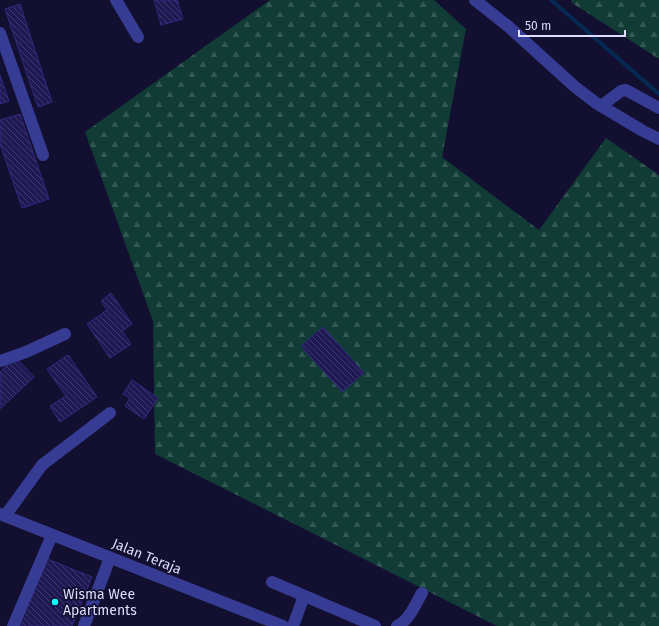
<svg xmlns="http://www.w3.org/2000/svg" width="659" height="626" viewBox="0 0 659 626" font-family="'Fira Sans',sans-serif">
<style>
.forest{fill:url(#forest-firs)}
.lines{fill:none;stroke-linecap:round;stroke-linejoin:round}
.stream{stroke:#052953;stroke-width:4}
.building{fill:url(#building-back-hatch);stroke:#312981}
.minor{stroke:#363b93;stroke-width:12}
.poi-dot{fill:#0affff;stroke:#120f30;stroke-width:1.5}
.labels{text-anchor:middle;stroke-width:3.5;stroke-linejoin:round;paint-order:stroke}
.street-label{font-size:14px;fill:#dedeff;stroke:#120f30}
.poi-label{font-size:14px;fill:#dedeff;stroke:#120f30;text-anchor:start}
</style>
<defs>
<pattern id="forest-firs" width="22" height="20" patternUnits="userSpaceOnUse"><rect width="22" height="20" fill="#113b35"/><path d="M5 1l3.5 6h-7zM16 11l3.5 6h-7z" fill="#335753"/></pattern>
<pattern id="building-back-hatch" width="6" height="6" patternUnits="userSpaceOnUse"><rect width="6" height="6" fill="#1f1953"/><path d="M-1 5l2 2M0 0l6 6M5-1l2 2" fill="none" stroke="#3f3a6d"/></pattern>
</defs>
<rect width="100%" height="100%" fill="#120f30"/>
<g class="forest">
<polygon points="270,0 434,0 466,29 442,157 539,230 606,138 659,175 659,626 497,626 155,454 153,321 85,132"/>
<polygon points="571,0 659,0 659,59 572,3"/>
</g>
<g class="lines">
<polyline class="stream" points="551,0 659,94"/>
</g>
<g class="building">
<polygon points="154,0 177,0 183,19 161,25"/>
<polygon points="20,4 52,102 38,107 5,9"/>
<polygon points="0,75 9,101 0,104"/>
<polygon points="20,114 49,199 22,208 0,144 0,120"/>
<polygon points="111,293 132,324 122,331 131,344 110,358 87,324 107,310 101,301"/>
<polygon points="323,327 364,373 342,392 301,346"/>
<polygon points="68,355 97,397 60,422 50,406 66,396 47,369"/>
<polygon points="15,357 34,377 0,409 0,372"/>
<polygon points="132,380 158,398 144,419 125,406 130,398 123,394"/>
<polygon points="45,558 92,577 72,626 17,626"/>
</g>
<g class="lines">
<g class="minor">
<polyline points="116,0 138,37"/>
<polyline points="475,0 509,27 574,86 596,103 643,131 659,139"/>
<polyline points="0,33 43,155"/>
<polyline points="601,106 621,91 626,90 659,108"/>
<polyline points="0,361 26,352 65,334"/>
<polyline points="0,514 283,626"/>
<polyline points="5,516 42,465 110,413"/>
<polyline points="272,582 375,626"/>
<polyline points="13,626 52,535"/>
<polyline points="84,626 110,558"/>
<polyline points="293,626 304,596"/>
<path d="M397 626C409 621 416 603 422 593"/>
</g>
</g>
<circle class="poi-dot" cx="55" cy="602" r="4"/>
<g class="labels">
<g class="street-label">
<text transform="translate(147 556) rotate(22)" y="5">Jalan Teraja</text>
</g>
<g class="poi-label">
<text x="63" y="599">Wisma Wee<tspan x="63" dy="16">Apartments</tspan></text>
</g>
</g>
<path d="M519 30v6h106v-6" fill="none" stroke="#dedeff" stroke-width="2"/>
<text x="525" y="30" font-size="12" fill="#dedeff" stroke="#120f30" stroke-width="3" paint-order="stroke">50 m</text>
</svg>
